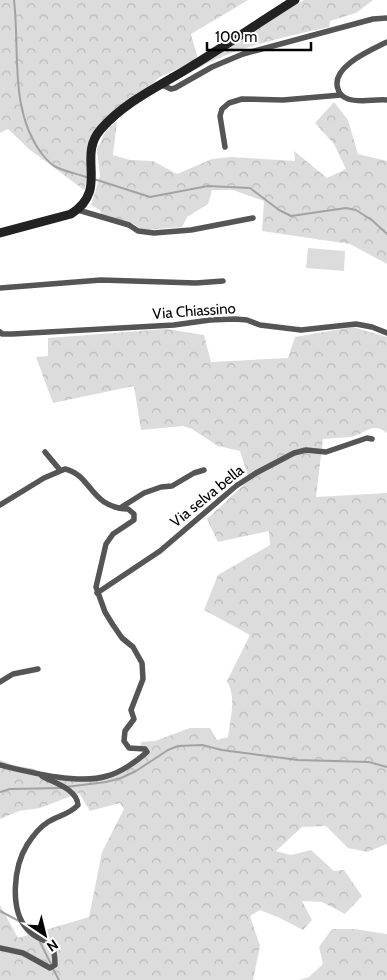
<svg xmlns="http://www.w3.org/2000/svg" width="387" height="980" viewBox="0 0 387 980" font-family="Cabin,sans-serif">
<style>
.forest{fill:url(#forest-crowns)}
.pitch{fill:#dcdcdc}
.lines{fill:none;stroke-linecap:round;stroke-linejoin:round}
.stream{stroke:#a3a3a3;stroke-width:2}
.street{stroke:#555;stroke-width:5.5}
.secondary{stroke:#222;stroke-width:9}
.labels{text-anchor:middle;stroke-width:5;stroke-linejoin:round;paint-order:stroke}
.street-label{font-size:15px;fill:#000;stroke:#fff}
</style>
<defs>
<pattern id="forest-crowns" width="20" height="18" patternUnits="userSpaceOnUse" patternTransform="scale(1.25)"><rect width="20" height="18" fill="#dcdcdc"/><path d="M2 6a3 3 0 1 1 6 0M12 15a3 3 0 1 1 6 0" fill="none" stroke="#bbb"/></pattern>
</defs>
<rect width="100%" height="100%" fill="#fff"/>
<g class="forest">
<polygon points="0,0 248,0 191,34 198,59 160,77 93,136 88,175 84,190 29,149 8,129 0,133"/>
<path d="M304 0H373L356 13 330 21 329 27C284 37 235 47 195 70L194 68Z"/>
<polygon points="334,102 348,120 358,154 387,161 387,264 350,244 262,231 264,201 233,190 212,190 208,204 187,217 182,227 146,230 140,229 134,224 101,215 100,210 91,205 100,176 97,149 106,131 117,121 113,155 130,160 153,161 177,174 212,159 231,157 295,161 294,151 327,178 346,169 334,144 315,123"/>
<path d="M353 327 387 337V433C373 421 365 434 351 437 342 438 332 438 323 439L316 497 387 493V844L367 852 348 848 326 826 302 827 276 851 291 855 311 850 334 871 344 870 362 896 345 914 322 902 302 901 312 920 303 930 280 918 260 910 250 916 260 946 253 980H0V905L18 938 89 917 102 852 124 809 120 803 90 811 79 793 40 808 19 811 0 819V760L13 765 34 769 53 777 100 780 147 753 140 747 141 742 155 741 190 728H210L217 740 228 737C230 718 237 699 227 681L250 635 204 610 218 575 270 545 269 531 218 542 207 519 249 480 240 451 218 446 192 429 183 426 141 430 134 386 53 403 36 357 48 356V338L166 329 204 335 211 362 288 358 295 337Z"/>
<polygon points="332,929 354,929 387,934 387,980 299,980 309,977 323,964 319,947"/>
</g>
<polygon class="pitch" points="308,248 345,251 344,271 306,268"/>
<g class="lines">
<g class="stream">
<path d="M14 0C20 51 9 111 42 154 46 159 50 164 56 167 66 172 79 174 89 178"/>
<polyline points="94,179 150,197 208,186 250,188 279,210 291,216 346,208 356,210 373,221 387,234"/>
<polyline points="66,787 106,782 121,778 136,771 168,750 178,746 202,745 222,750 298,760 369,762 387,767"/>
<polyline points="0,792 10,789 61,788"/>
<polyline points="0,911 19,921"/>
<polyline points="40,942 51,964"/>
<polyline points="53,969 59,980"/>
</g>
<g class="street">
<path d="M387 42C371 50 330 67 338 89 339 94 343 97 348 99 360 103 374 99 387 100"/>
<polyline points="160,84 171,89 175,88 212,67 243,54 373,19 387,18"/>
<polyline points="225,147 220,116 222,109 229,103 242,99 283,100 341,95"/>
<polyline points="78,210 129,225 138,231 154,233 191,230 253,218"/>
<polyline points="0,288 101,280 196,283 223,281"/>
<polyline points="0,332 2,334 12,334 174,325 210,320 235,319 247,320 260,325 301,330 356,324 372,327 387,333"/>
<polyline points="45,452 60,470"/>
<path d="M0 505 44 478 65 469C92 475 90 508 128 509L134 514V520L113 534 106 544 96 587 105 612 113 625 122 638 133 647 142 663 143 679 131 710 134 719 125 731 124 741 129 748 145 749 147 752C137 761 120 773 107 776 78 785 29 772 0 765"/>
<polyline points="120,508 144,493 161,487 172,486 194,473 204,470"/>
<polyline points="97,593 160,551 236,486 256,473 294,453 306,450 326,452 367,438 372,439"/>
<polyline points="0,682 13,674 38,669"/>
<path d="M0 948 23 953 50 968 55 965C55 932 42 947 27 929 9 909 14 866 27 845 32 837 40 827 48 822 58 816 70 814 78 805 77 789 54 783 42 776"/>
</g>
<path class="secondary" d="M0 233 71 214C110 189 76 157 101 129 127 100 160 86 192 66 226 45 260 22 295 0"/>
</g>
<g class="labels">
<g class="street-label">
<text transform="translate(194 311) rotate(-4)" y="5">Via Chiassino</text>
<text transform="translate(207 496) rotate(-39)" y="5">Via selva bella</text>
</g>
</g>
<g transform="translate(45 935) rotate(145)" stroke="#ffffff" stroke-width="4" paint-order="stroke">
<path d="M0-4L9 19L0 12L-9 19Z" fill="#000000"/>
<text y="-8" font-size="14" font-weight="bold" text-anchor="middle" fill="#000000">N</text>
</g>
<path d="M207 42v8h104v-8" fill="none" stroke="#000000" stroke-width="2.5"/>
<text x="215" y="42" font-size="15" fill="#000000" stroke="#ffffff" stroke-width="4" paint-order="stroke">100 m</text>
</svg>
